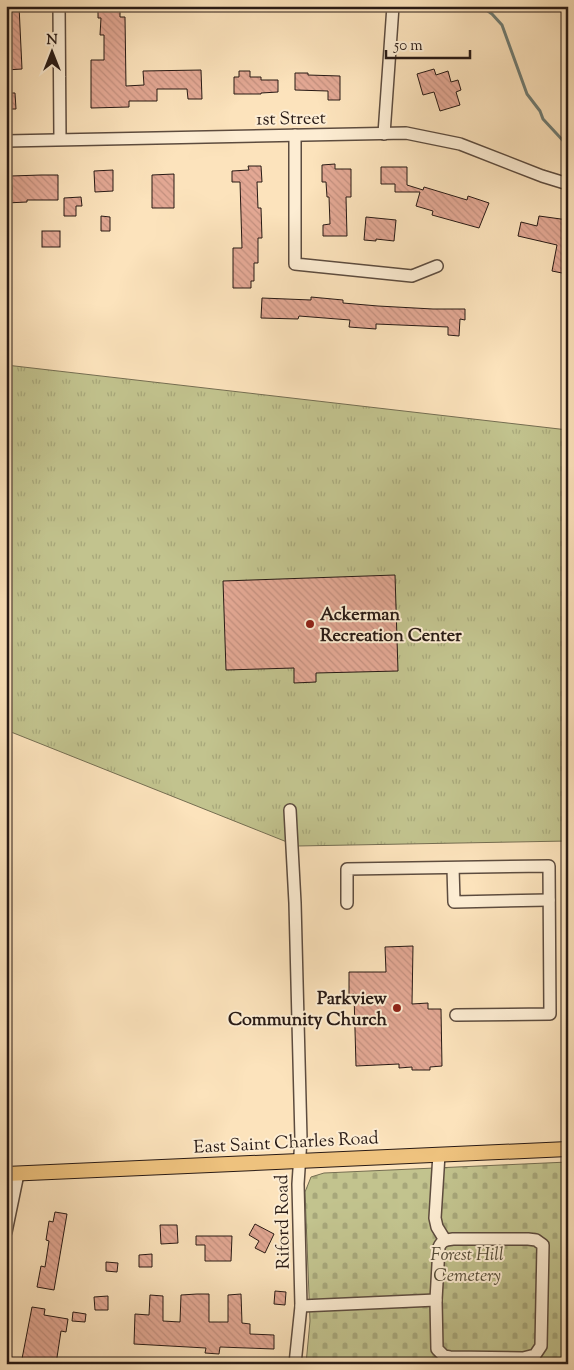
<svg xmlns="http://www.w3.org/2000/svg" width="574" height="1370" viewBox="0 0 574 1370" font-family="'Sorts Mill Goudy',serif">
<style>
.cemetery{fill:url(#cemetery-stones);stroke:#756e52}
.park{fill:url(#park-tufts);stroke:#756e52}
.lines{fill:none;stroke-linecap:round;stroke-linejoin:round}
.stream{stroke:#6f7c74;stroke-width:3}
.building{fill:url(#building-back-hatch);stroke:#281a15}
.minor-casing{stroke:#5d4c3f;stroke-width:14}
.major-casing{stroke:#281a15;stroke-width:16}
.minor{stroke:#fdedd3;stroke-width:11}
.major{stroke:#eec27e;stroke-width:14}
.poi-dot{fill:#8f2418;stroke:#fdedd3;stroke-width:2}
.labels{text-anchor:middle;stroke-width:4;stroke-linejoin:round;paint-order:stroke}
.street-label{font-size:18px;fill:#281a15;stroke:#fdedd3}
.poi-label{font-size:18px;font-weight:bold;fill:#281a15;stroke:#fdedd3;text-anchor:start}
.park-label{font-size:18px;font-style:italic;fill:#564d39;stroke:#fdedd3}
</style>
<defs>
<pattern id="cemetery-stones" width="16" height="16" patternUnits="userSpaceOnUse" patternTransform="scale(1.25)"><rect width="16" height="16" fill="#c2c38e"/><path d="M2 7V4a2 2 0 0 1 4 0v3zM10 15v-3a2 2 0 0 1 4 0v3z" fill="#a7a77a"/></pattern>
<pattern id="park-tufts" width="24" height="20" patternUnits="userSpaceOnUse" patternTransform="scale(1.25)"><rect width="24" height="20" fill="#c2c38e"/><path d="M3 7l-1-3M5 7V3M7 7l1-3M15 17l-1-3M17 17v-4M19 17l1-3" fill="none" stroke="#a7a77a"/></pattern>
<pattern id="building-back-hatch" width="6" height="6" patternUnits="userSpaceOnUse" patternTransform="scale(1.25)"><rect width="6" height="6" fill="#e3a894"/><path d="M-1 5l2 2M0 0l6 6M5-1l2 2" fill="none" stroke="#c3907f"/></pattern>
</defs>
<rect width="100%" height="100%" fill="#fce3bc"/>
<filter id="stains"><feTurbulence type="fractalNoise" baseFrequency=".004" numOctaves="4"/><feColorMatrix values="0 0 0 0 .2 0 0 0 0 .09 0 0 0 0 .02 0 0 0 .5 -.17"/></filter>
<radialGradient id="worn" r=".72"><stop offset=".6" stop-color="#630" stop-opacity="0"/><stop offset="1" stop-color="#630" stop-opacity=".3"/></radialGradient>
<polygon class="cemetery" points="568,1162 568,1364 306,1364 310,1321 305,1192 311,1177 324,1173"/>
<polygon class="park" points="6,365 568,430 568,841 297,846 6,730"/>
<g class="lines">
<polyline class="stream" points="481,6 492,14 502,25 527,94 540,111 543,119 568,146"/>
</g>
<g class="building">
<polygon points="6,6 19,6 22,69 6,70"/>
<polygon points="98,6 120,6 120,17 125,17 126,86 144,85 143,71 201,70 202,99 188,99 187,89 157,89 157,101 129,101 129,107 91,108 91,60 104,60 104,35 100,35 101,18 98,18"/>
<polygon points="434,69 436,75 448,71 451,82 458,80 461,90 456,92 460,105 440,111 434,92 423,95 417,74"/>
<polygon points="239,71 250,71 250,77 261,77 261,80 278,80 278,92 261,93 261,94 234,94 234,77 239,77"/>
<polygon points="295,73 308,73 308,75 340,76 340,100 328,100 328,91 295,90"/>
<polygon points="6,93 15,93 16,109 6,109"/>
<polygon points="335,164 335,169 351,169 351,197 346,197 347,236 323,236 323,225 330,224 329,197 327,197 326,182 322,182 322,165"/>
<polygon points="248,166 261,166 262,182 257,182 258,208 261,208 262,238 258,238 258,263 254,263 254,281 251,281 251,288 233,288 233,248 242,248 240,182 232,182 232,171 249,170"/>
<polygon points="381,167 407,167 407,185 423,190 424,187 467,200 468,196 489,203 479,228 432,215 433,211 416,206 420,192 395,192 395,184 381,184"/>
<polygon points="113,170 113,191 95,192 94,171"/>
<polygon points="174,174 174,208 152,208 152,175"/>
<polygon points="41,175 58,175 58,200 27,200 27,202 6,203 6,190 12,190 11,176"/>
<polygon points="81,197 82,206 76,206 76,216 64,216 64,198"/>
<polygon points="101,216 110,217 110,231 101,231"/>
<polygon points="539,216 568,220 568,238 563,259 568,260 567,274 552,271 557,245 518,236 521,222 537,226"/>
<polygon points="366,217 396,220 394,241 376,239 376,241 364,240"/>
<rect x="42" y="231" width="18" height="16"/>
<polygon points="311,297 343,300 343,303 378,306 433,309 465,309 465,320 460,319 459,336 448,335 448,327 376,324 376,329 349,327 350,320 299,316 298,319 261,318 262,298 311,300"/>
<polygon points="395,575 398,671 316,673 316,682 294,683 294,668 226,670 223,581"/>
<polygon points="413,946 412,1004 428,1003 428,1009 441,1009 442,1066 430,1067 430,1070 412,1070 412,1067 399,1068 399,1064 356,1066 354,994 349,995 349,972 386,972 385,947"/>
<polygon points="55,1212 67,1214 54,1290 37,1287 41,1266 45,1267 49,1241 46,1240 49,1221 53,1222"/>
<polygon points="255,1224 274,1234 265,1253 255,1248 259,1241 249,1235"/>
<polygon points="160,1225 177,1225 178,1243 161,1244"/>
<polygon points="196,1236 232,1236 231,1261 205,1261 205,1245 196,1245"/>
<polygon points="152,1254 152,1267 139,1267 139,1255"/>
<polygon points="106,1262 118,1263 117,1272 106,1271"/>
<polygon points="275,1291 286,1292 285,1305 274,1304"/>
<polygon points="197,1294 209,1294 209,1322 228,1322 228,1295 241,1294 242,1323 250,1324 250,1334 274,1335 274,1349 220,1347 219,1354 205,1353 206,1348 134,1344 135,1314 149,1315 150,1295 163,1296 163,1321 180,1322 181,1295"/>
<polygon points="108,1296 108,1310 95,1310 94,1297"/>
<polygon points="32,1307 45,1309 44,1315 68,1319 66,1332 61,1331 56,1364 21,1364"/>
<polygon points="73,1312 86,1314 85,1322 72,1321"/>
</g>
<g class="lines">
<g class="minor-casing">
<g id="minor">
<polyline points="59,6 60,139"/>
<polyline points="384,134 393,6"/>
<polyline points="295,135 295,264 412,276 437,266"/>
<polyline points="6,141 406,133 460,144 542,176 568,184"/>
<polyline points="290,810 295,903 301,1139 298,1184 301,1306 295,1364"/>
<polyline points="453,868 454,902 549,900"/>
<polyline points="347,903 347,869 549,866 550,1014 456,1015"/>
<polyline points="439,1154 435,1218 437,1227 445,1240"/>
<polyline points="6,1232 18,1174"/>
<path d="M453 1239H528L536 1240 543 1245 541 1346 535 1355 523 1358 450 1357 444 1356 437 1349 436 1300 439 1247C442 1240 446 1240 453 1239Z"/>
<polyline points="301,1306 436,1300"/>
</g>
</g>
<g class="major-casing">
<polyline id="major" points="6,1174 568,1149"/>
</g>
<use href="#minor" class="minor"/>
<use href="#major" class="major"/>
</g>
<g class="poi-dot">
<circle cx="310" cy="624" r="5"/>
<circle cx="397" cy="1008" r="5"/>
</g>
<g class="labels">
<g class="street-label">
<text transform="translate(291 118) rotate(-1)" y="6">1st Street</text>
<text transform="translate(286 1142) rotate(-3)" y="6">East Saint Charles Road</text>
<text transform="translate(282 1222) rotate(-91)" y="6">Riford Road</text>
</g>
<g class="poi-label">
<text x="320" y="620">Ackerman<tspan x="320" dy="21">Recreation Center</tspan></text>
<text x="387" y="1004" text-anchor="end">Parkview<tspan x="387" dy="21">Community Church</tspan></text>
</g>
<g class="park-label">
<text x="467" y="1260">Forest Hill<tspan x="467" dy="21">Cemetery</tspan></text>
</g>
</g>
<rect width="574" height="1370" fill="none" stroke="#fce3bc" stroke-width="25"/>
<rect x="8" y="8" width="559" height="1355" fill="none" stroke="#281a15" stroke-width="2.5"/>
<rect x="12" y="12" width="549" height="1345" fill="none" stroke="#281a15"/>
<g transform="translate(52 52)" stroke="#fdedd3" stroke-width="4" paint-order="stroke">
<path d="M0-4L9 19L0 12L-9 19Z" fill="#281a15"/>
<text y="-8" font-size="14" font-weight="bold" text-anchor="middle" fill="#281a15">N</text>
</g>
<path d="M386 50v8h84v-8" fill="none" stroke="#281a15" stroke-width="2.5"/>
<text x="394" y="50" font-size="15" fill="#281a15" stroke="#fdedd3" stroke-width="4" paint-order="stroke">50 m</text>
<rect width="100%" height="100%" filter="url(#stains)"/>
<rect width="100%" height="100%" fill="url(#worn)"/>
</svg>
